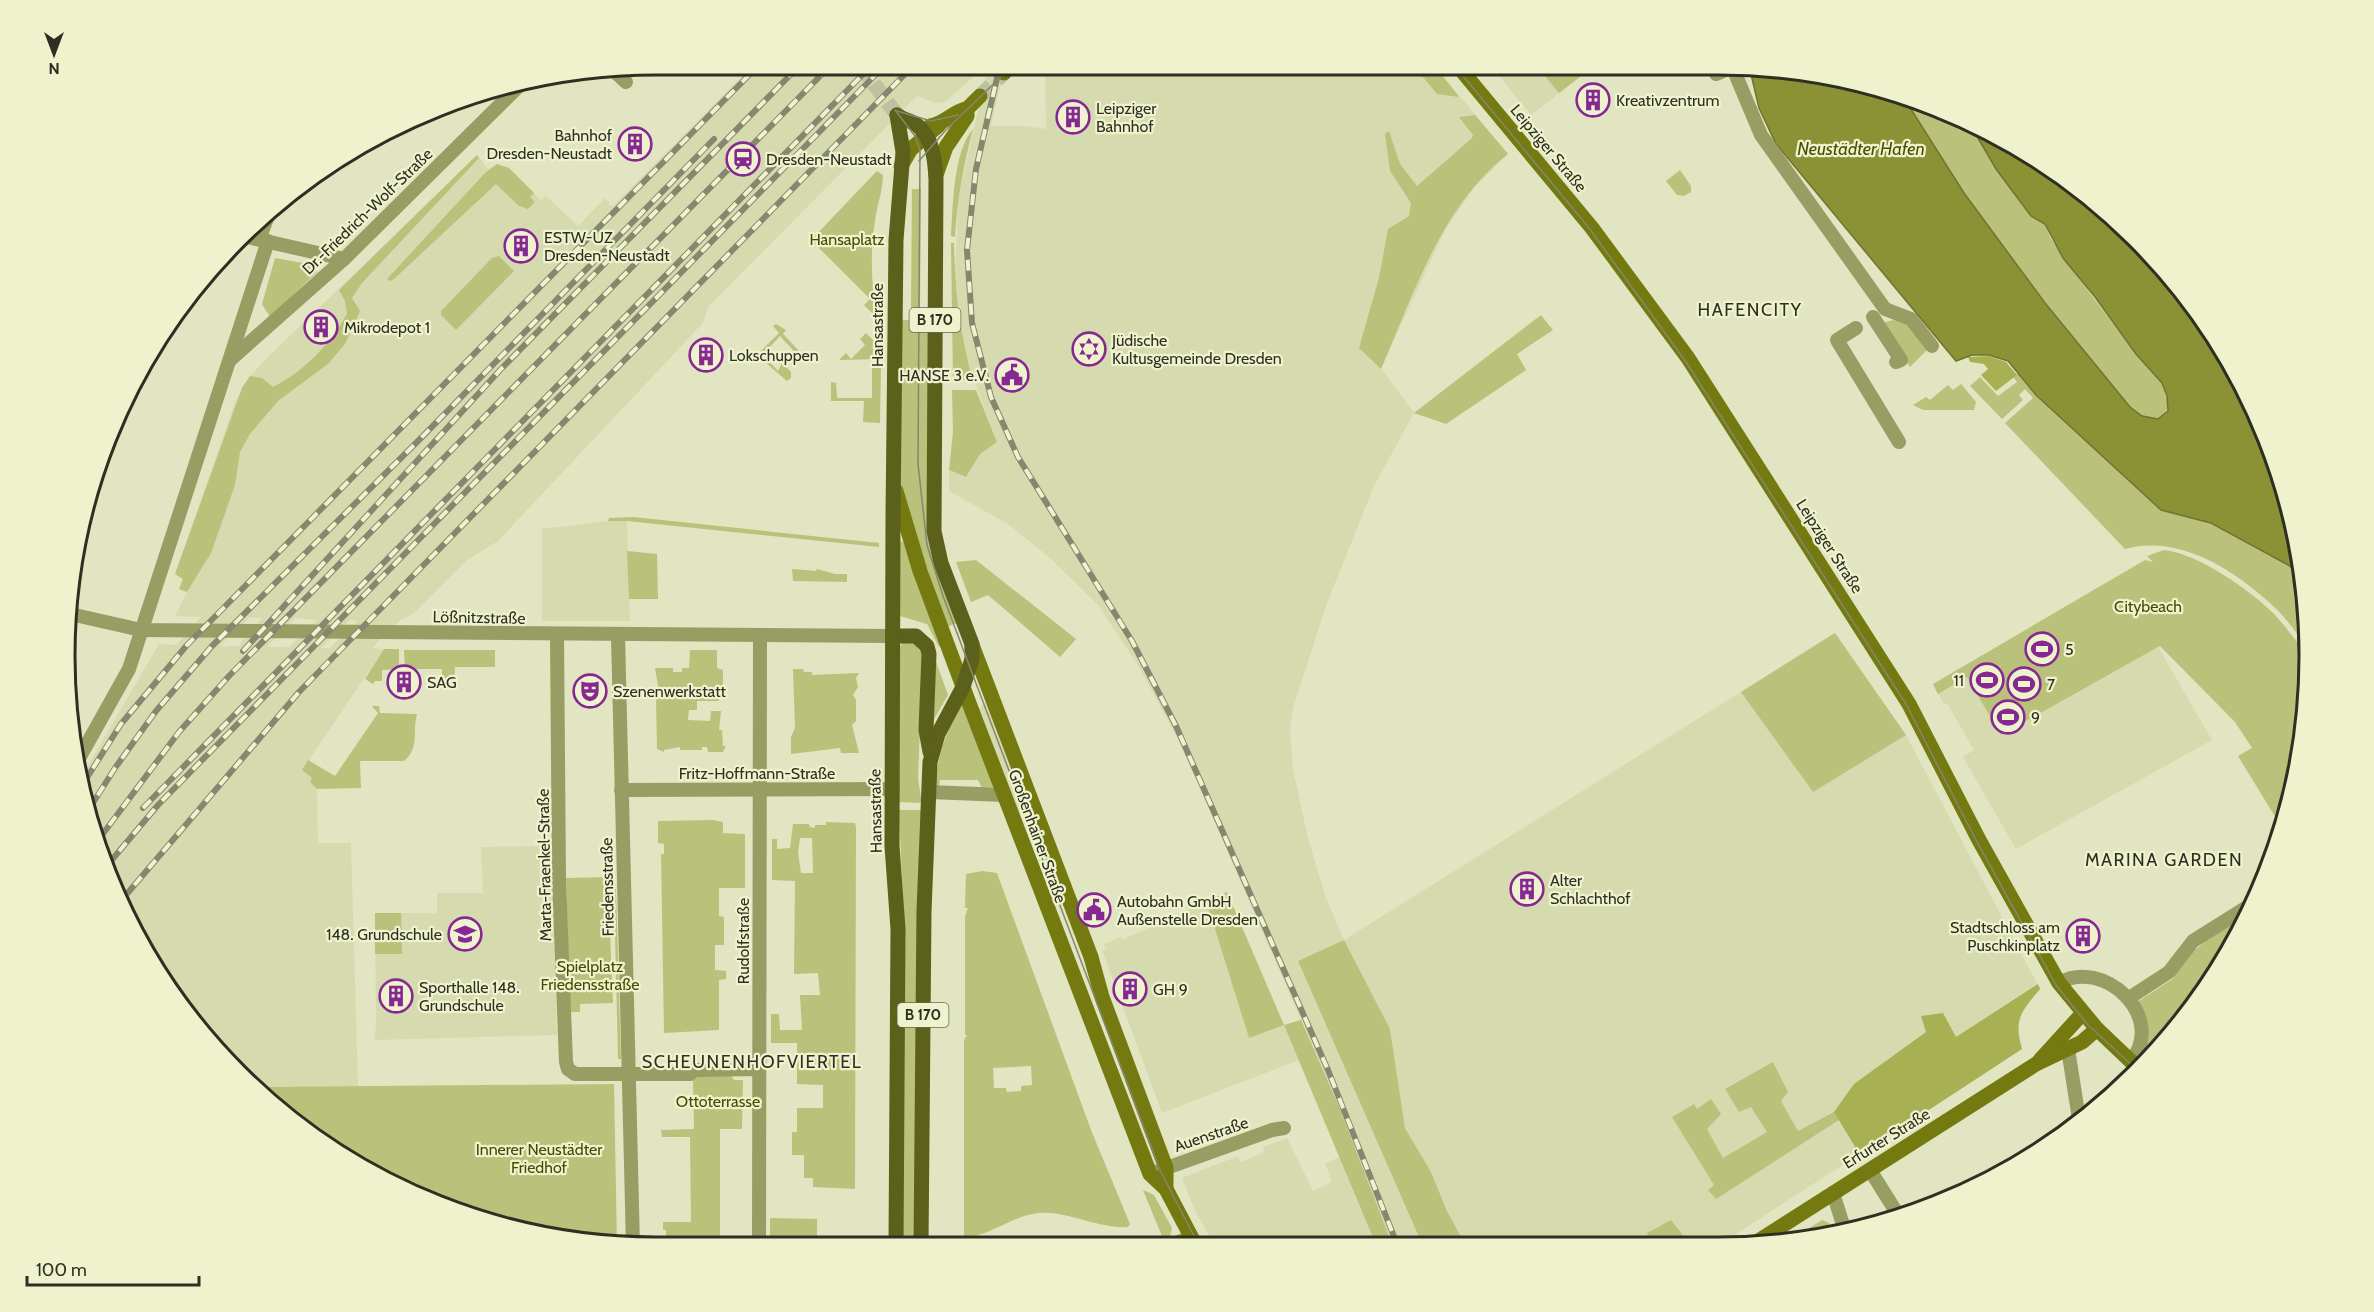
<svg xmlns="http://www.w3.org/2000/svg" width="2374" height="1312" viewBox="0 0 2374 1312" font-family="Cabin,sans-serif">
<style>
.built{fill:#d6dbaf;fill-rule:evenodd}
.green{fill:#bac17b;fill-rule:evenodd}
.forest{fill:#a8b054}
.water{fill:#8b9235;stroke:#6f742f;stroke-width:1.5}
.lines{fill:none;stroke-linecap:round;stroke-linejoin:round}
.secondary-tunnel{stroke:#bdc1a1;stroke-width:15;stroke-dasharray:15 8;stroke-linecap:butt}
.primary-tunnel{stroke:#bdc1a1;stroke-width:15;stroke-dasharray:15 8;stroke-linecap:butt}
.street{stroke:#979d63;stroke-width:14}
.secondary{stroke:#747a0f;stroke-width:15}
.primary{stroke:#5b601b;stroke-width:15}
.tram{stroke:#85876f;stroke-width:1.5}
.rail-casing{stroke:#85876f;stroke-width:6}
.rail{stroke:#eef3ce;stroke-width:4;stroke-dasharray:11;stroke-linecap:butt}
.labels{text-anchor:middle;stroke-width:4.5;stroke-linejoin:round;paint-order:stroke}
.shield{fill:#eef3ce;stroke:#686a55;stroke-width:1.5}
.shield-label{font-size:15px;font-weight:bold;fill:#2e2f21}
.poi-label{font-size:16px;fill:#2e2f21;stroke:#eef3ce;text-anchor:start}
.street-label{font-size:16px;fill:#2e2f21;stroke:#eef3ce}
.park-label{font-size:16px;fill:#474b01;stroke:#eef3ce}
.water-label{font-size:18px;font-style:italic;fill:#4a4f06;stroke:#eef3ce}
.neighbourhood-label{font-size:18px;letter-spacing:1.5px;fill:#2e2f21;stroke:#eef3ce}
.rim{fill:none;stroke:#2e2f21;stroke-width:3}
</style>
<rect width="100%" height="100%" fill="#e1e5c1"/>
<g class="built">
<path d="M753 65H987L945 102 935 103 917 96 708 307 703 323 498 541 467 560 414 613 399 621 372 648 384 649 302 770 312 778 310 782 317 789 318 843H351L358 1086 255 1087 212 1046 164 984 110 883 85 809 80 779 159 644 176 645 201 617 175 616 187 592 179 589 183 579 175 574 236 400 250 376 268 357 477 155 488 169 497 164 509 168 541 200 546 196 578 226 605 198 610 203 608 205 613 206ZM250 617 262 618 238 646H220ZM295 618 317 620 289 647H267ZM350 620 357 621 330 648H321Z"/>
<polygon points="988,65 1005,65 991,126 1025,126 1046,129 1045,65 1434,65 1508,154 1474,188 1445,230 1381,368 1414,413 1374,486 1327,603 1293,708 1290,729 1293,769 1308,838 1325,895 1344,940 1835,633 1906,735 2040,989 2023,1009 2017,1022 2022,1049 1722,1243 1465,1244 1447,1211 1431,1172 1405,1128 1390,1029 1344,941 1298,961 1422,1244 1392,1244 1318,1059 1184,751 1138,665 1098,605 1049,557 1008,524 949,491 949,470 966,477 980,454 997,442 964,353 955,275 958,200"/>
<polygon points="1490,65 1594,66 1531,115"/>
<polygon points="608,521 627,521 630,621 542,621 542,529"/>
<polygon points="2158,647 2212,740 2016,849 1963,757 1974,750 1947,703 1944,704 1938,694 1967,677 2001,735"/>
<polygon points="986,701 1027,808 1017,812 978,710"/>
<polygon points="552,846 557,1035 374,1040 376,1025 375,913 437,913 437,893 483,893 481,847"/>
<polygon points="1203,903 1209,910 1249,1038 1284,1025 1299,1060 1162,1113 1102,950 1106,949 1104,944 1121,937 1122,940"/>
<polygon points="1287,1138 1313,1191 1332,1182 1325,1163 1340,1157 1377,1244 1214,1244 1196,1213 1182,1178 1238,1156 1241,1162 1264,1152 1263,1147"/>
</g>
<g class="green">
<polygon points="1413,65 1434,65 1459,97 1437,94"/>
<polygon points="1545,66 1594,66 1559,93 1540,70"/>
<polygon points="1904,98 1971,126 1996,169 2031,216 2045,224 2051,239 2080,280 2136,354 2162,384 2168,402 2166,414 2158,419 2142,416 2130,407 2045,303 1964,193"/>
<path d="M1475 115 1508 154C1442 205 1413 295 1381 369L1359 348 1379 278 1388 229 1409 216 1411 203 1390 171 1385 134 1389 131 1400 164 1417 186 1472 138 1473 135 1459 117Z"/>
<path d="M973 129C964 163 957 200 955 237L951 236C953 206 953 152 973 129Z"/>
<path d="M477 155 479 158 362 283 352 298 360 311 345 344 328 364 278 401 250 434 240 452 235 485 211 553 187 592 179 589 183 579 175 574 242 388 250 376 262 378 273 387C306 370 328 346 347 314L345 301 339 290Z"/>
<polygon points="497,164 509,168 534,193 530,197 535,202 528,209 519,206 496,184 394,279 390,281 387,279 485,173"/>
<polygon points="1680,170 1691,186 1691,192 1684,196 1677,195 1666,181"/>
<path d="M877 171 883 175C883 191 877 204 875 221 870 251 871 290 878 319L864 305 870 299 814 243 813 238Z"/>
<polygon points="912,189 921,189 920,308 911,308"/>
<path d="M951 243H954C955 291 960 336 973 380H953Z"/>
<polygon points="499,256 514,271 456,330 441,315 441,311 492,258"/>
<polygon points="275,258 309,264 317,272 270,317 262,304"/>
<polygon points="1541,315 1553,330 1517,354 1526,370 1446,424 1414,413"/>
<polygon points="901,320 928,320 928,493 957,623 947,627 901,492"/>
<polygon points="1893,320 1906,323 1928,349 1910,367 1882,323"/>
<polygon points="776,324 786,330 783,334 802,354 799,357 796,354 792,358 789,355 793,350 780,336 767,350 771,354 764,356 778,371 782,363 791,372 791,378 787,381 759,357 753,363 747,356 750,352 755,357 779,333 773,326"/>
<polygon points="866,333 881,348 881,359 839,360 846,353 851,359 865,345 860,339"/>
<polygon points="872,365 881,365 880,423 863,422 864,401 831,401 831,382 836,383 837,398 872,398"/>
<path d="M2018 373 2036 395 2161 510 2211 523 2290 566 2302 581 2308 617 2307 647C2296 633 2285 616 2271 604 2233 569 2178 534 2125 549L2005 423 2033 398 2025 389 2019 395 2023 400 2002 419 1970 386 1980 377 1998 396 2017 382 2013 377Z"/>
<polygon points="1961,384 1976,402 1974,410 1923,410 1913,405 1926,397 1930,400 1948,385 1953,390"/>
<polygon points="952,390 976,390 997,442 980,454 966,477 949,470 953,432"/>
<polygon points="633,517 879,543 879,547 627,521 608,521 609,518"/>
<polygon points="903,541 943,645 939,647 927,624 900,616 900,542"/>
<path d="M2164 550C2197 553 2252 591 2275 615 2286 627 2296 641 2307 654L2304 733 2282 828 2238 756 2252 748 2235 722 2160 646 2001 735 1967 677 1938 694 1933 684 2145 560 2153 562 2147 556Z"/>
<polygon points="627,551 657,554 658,599 629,599"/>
<polygon points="976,560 1076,639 1060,657 988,595 971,602 956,562"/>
<polygon points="792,569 816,571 817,569 835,574 847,574 847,582 793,581"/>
<polygon points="1835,633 1906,735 1813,792 1741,692"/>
<polygon points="913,641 923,649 918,779 922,803 898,802 899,650 902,643"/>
<polygon points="384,649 399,649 399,669 382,670 382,681 375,681 373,684 365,679"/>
<polygon points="404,650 495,650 495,667 455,667 454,689 442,689 442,669 405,669"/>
<polygon points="690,650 717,650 717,668 723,670 723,693 719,694 719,701 697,701 697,710 689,710 688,720 710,721 711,711 721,711 719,730 722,730 723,746 726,746 723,752 708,752 707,747 702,747 702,750 680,750 680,747 664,750 664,752 657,749 656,698 660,697 655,668 673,668 673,672 682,672 682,668 689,668"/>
<polygon points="934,656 948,695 933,721"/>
<polygon points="793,669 803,669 804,672 812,672 812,675 859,673 856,678 858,687 853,695 856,700 856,721 852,725 859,753 841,753 840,748 791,754 791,737 795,728"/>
<path d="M962 704 994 787 982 788 978 780H940L939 787H935C938 752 945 735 962 704Z"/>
<path d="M372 706H379L380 713 417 714C412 731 420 748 404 761H360L361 788 317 789 310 782 312 778 302 770 308 760 335 776 378 713Z"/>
<polygon points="899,810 922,810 915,1245 902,1245 903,905"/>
<polygon points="713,820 723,822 723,833 745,834 745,888 719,888 719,916 724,917 724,945 715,945 715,970 726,971 726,979 719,980 719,1030 664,1033 661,854 664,854 664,844 658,843 658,821"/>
<path d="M826 822 855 823 856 827 855 1189 813 1187V1178H804V1155H792V1132H797V1108H823V1085L797 1084V1043H771V1014H779L780 1030H802L800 995H820L818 973 794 974 795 881 772 880V839H777V849L790 848 793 824H809L810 827 815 828V825H826ZM800 838H812L813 873H801L798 853Z"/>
<path d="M982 871 997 873 1091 1130 1130 1224 1128 1227C1097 1229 1070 1211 1038 1213 1011 1216 990 1237 964 1237V1040L967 1035H965V916L968 908H965L966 874ZM1031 1066 1032 1085 1021 1086V1091L1007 1092 1006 1088H994L993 1068Z"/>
<polygon points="608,877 610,909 606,909 606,934 610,934 613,1003 580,1004 580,1012 570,1012 566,878"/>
<polygon points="614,889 616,889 621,1059 618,1059"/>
<polygon points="1227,892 1284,1025 1301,1020 1340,1109 1392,1244 1377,1244 1374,1240 1284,1025 1249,1038 1209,910 1203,903"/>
<polygon points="375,913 401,913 402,954 375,954"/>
<polygon points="2248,913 2230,951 2162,1046 2155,1053 2145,1044 2137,1002 2174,978 2180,962 2206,941"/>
<polygon points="1344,940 1390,1029 1405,1128 1431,1172 1447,1211 1465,1244 1422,1244 1298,961"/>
<polygon points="1773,1062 1788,1092 1781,1101 1798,1131 1834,1112 1839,1120 1716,1199 1708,1190 1714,1185 1672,1117 1694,1104 1697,1109 1711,1099 1721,1114 1707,1129 1723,1158 1767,1132 1751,1107 1739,1112 1725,1089"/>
<polygon points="729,1073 734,1080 743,1080 742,1129 720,1129 720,1246 664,1246 666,1246 666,1230 663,1230 663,1222 691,1222 690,1137 662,1137 661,1130 694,1129 693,1080 702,1074"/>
<polygon points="614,1084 617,1246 503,1227 361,1168 296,1125 255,1087"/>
<polygon points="1143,1190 1154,1195 1172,1228 1170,1236 1164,1241"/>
<polygon points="770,1218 817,1219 817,1246 770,1246"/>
<polygon points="1671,1220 1689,1243 1642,1243 1649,1238 1647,1233"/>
<polygon points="1822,1220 1829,1223 1833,1234 1786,1243"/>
<polygon points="1043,1238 1080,1245 1013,1245"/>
</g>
<g class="forest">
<polygon points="1989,356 2006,362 2017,375 1996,391 1981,375 1988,369 1984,364 1970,362 1968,357"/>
<path d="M2038 984 2040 989C2022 1011 2013 1019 2022 1049L1860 1155 1834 1112 1854 1084 1926 1032 1921 1016 1943 1013 1956 1037Z"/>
</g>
<polygon class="water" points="1749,66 1871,85 1904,98 1964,193 2045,303 2130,407 2142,416 2158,419 2168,411 2167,396 2162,383 2136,354 2095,297 2063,258 2045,224 2031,216 1996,169 1971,126 2013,144 2108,211 2187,296 2248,394 2289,503 2302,581 2290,566 2211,523 2161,510 2036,395 2008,361 1989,355 1972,355 1956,361 1776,144 1759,108"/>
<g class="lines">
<polyline class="secondary-tunnel" points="980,96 1004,73"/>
<polyline class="primary-tunnel" points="860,65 897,115"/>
<g class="street">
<polyline points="1732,66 1761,135 1885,309 1911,319 1932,346"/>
<polyline points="612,69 626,82"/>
<polyline points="1716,74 1732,67"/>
<polyline points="243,236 344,259"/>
<polyline points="259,239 270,211"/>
<polyline points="1873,317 1901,360 1896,362"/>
<polyline points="1856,328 1837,340 1899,442"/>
<polyline points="230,360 344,259 525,80"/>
<polyline points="66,613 141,630 893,636"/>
<polyline points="557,635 559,880 566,1062 568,1069 575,1074 690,1074 695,1070 759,1069"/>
<polyline points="618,636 633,1246"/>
<polyline points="77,762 129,669 268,241"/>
<polyline points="621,790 893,789"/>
<polyline points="929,792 1004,795"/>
<path d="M2059 983C2104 957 2167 1017 2131 1061"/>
<polyline points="2129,998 2169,972 2193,941 2252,904"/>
<polyline points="2068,1049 2079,1119"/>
<polyline points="1870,1170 1900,1218"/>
<polyline points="1150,1174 1272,1130 1284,1128"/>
<polyline points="1833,1193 1845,1231"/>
<polyline points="1174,1244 1191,1237"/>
<polyline points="759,1246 760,636"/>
</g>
<g class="secondary">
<polyline points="1457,65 1592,228 1688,358 1909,704 1979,840 2059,983 2097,1029 2138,1068"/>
<polyline points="1004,73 1012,65"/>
<path d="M930 126C945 124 953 111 967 109"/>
<polyline points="901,166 911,149 939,125"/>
<polyline points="936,175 946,147 967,116 967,109 980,96"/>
<polyline points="896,491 920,571 972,711 1150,1174 1166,1189 1195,1244"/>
<polyline points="972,645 1091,957 1102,997 1166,1168 1166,1189"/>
<polyline points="2040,1060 2082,1014"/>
<polyline points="1755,1243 2036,1064 2082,1042 2097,1029"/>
</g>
<g class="primary">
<path d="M897 115C903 120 913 121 918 126 933 139 935 160 936 179L934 531 941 563 972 644V659L963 687 938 734 930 762 924 911 921 1245"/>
<polyline points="893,636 916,636 927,646 929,654 926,730 930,752"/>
<polyline points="896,1245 898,929 892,846 893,517 896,240 903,152 897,115"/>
</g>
<g class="tram">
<polyline points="1454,65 1589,228 1686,362 1906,704 1976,840 2056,985 2087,1024 2136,1069"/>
<polyline points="895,110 915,136 920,150 918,464 927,545 943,596 1160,1170 1198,1244"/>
<polyline points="897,111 931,121 958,115"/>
<polyline points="919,161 945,131 1013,65"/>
</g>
<g class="rail-casing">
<g id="rail">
<polyline points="1000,65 976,169 967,250 972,323 991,397 1018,457 1132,641 1176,726 1328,1070 1397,1244"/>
<polyline points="243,651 501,369 800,65"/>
<polyline points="81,787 121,724 187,645 759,65"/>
<polyline points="143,808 872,65"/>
<polyline points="86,814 115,768 156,711 212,646 421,438 714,139"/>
<polyline points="96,843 179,732 229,676 831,65"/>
<polyline points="105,868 158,805 885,65"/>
<polyline points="120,902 299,692 914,65"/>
</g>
</g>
<use href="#rail" class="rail"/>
</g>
<defs>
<g id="building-ring" transform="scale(1.725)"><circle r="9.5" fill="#eef3ce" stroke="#872892" stroke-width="1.5"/><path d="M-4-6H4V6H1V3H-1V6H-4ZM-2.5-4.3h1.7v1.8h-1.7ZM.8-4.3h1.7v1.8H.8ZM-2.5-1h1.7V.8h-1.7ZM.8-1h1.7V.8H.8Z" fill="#872892"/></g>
<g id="station-ring" transform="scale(1.725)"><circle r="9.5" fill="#eef3ce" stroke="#872892" stroke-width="1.5"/><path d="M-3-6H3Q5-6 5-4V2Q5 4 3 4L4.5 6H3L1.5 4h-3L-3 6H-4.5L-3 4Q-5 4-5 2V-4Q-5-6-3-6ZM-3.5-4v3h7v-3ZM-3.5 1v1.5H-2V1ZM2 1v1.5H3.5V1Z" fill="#872892"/></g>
<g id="synagogue-ring" transform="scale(1.725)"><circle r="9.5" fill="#eef3ce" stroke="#872892" stroke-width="1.5"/><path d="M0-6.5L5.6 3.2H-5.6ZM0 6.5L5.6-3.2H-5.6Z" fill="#872892"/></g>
<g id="civic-ring" transform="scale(1.725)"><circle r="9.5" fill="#eef3ce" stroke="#872892" stroke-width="1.5"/><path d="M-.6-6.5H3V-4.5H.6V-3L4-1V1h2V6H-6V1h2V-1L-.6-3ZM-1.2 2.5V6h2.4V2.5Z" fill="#872892"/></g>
<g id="stadium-ring" transform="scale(1.725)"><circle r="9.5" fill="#eef3ce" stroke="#872892" stroke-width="1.5"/><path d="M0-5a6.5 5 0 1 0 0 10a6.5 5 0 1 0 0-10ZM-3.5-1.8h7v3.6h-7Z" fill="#872892"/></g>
<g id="theatre-ring" transform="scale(1.725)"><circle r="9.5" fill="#eef3ce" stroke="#872892" stroke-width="1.5"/><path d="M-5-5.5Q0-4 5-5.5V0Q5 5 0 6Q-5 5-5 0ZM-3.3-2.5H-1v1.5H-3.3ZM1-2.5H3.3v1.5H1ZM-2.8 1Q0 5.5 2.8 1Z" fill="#872892"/></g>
<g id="school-ring" transform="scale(1.725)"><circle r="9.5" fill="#eef3ce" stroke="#872892" stroke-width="1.5"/><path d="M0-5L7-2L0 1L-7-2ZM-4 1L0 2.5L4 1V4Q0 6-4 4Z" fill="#872892"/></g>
</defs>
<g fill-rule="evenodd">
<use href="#building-ring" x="1593" y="100"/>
<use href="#building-ring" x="1073" y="117"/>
<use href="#building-ring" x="635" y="144"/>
<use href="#station-ring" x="743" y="159"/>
<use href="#building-ring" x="521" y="246"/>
<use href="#building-ring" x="321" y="327"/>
<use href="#synagogue-ring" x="1089" y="349"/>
<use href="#building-ring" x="706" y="355"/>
<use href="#civic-ring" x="1012" y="375"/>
<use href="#stadium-ring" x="2042" y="649"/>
<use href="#stadium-ring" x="1987" y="680"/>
<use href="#building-ring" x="404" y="682"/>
<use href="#stadium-ring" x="2024" y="684"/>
<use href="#theatre-ring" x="590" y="691"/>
<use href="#stadium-ring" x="2008" y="717"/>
<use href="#building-ring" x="1527" y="889"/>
<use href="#civic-ring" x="1094" y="910"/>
<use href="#school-ring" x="465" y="934"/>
<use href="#building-ring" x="2083" y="936"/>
<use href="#building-ring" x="1130" y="989"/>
<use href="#building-ring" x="396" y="996"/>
</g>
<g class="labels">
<g class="shield">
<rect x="909.5" y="308" width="51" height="24" rx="4.5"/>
<rect x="897.5" y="1003" width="51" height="24" rx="4.5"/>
</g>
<g class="shield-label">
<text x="935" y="325">B 170</text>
<text x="923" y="1020">B 170</text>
</g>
<g class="poi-label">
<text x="1616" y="106">Kreativzentrum</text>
<text x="1096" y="114">Leipziger<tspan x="1096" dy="18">Bahnhof</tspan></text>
<text x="612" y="141" text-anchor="end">Bahnhof<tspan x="612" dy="18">Dresden-Neustadt</tspan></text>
<text x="766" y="165">Dresden-Neustadt</text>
<text x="544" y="243">ESTW-UZ<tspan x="544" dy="18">Dresden-Neustadt</tspan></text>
<text x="344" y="333">Mikrodepot 1</text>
<text x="1112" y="346">Jüdische<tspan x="1112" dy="18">Kultusgemeinde Dresden</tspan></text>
<text x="729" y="361">Lokschuppen</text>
<text x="989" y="381" text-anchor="end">HANSE 3 e.V.</text>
<text x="2065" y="655">5</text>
<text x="1964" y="686" text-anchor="end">11</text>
<text x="427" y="688">SAG</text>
<text x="2047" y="690">7</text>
<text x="613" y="697">Szenenwerkstatt</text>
<text x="2031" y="723">9</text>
<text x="1550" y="886">Alter<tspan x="1550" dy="18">Schlachthof</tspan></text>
<text x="1117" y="907">Autobahn GmbH<tspan x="1117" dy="18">Außenstelle Dresden</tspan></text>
<text x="2060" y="933" text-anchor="end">Stadtschloss am<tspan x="2060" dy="18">Puschkinplatz</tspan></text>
<text x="442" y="940" text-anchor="end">148. Grundschule</text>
<text x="419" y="993">Sporthalle 148.<tspan x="419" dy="18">Grundschule</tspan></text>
<text x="1153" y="995">GH 9</text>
</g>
<g class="street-label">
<text transform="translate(1549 148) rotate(50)" y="6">Leipziger Straße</text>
<text transform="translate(367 211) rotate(-44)" y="6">Dr.-Friedrich-Wolf-Straße</text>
<text transform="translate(877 325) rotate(-90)" y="6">Hansastraße</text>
<text transform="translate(1830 546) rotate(57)" y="6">Leipziger Straße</text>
<text transform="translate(479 617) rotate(1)" y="6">Lößnitzstraße</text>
<text x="757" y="779">Fritz-Hoffmann-Straße</text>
<text transform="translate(875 811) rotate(-91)" y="6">Hansastraße</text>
<text transform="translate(1038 836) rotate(70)" y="6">Großenhainer Straße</text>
<text transform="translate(544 865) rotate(-91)" y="6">Marta-Fraenkel-Straße</text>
<text transform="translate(607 887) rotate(-91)" y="6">Friedensstraße</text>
<text transform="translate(743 941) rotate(-90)" y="6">Rudolfstraße</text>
<text transform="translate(1211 1134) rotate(-19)" y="6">Auenstraße</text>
<text transform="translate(1886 1138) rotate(-32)" y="6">Erfurter Straße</text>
</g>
<g class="park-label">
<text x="847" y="245">Hansaplatz</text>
<text x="2148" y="612">Citybeach</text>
<text x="590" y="972">Spielplatz<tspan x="590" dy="18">Friedensstraße</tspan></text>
<text x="718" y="1107">Ottoterrasse</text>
<text x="539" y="1155">Innerer Neustädter<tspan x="539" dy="18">Friedhof</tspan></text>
</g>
<g class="water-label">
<text x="1861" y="155">Neustädter Hafen</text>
</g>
<g class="neighbourhood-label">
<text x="1750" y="316">HAFENCITY</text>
<text x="2164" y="866">MARINA GARDEN</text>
<text x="752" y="1068">SCHEUNENHOFVIERTEL</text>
</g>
</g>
<path d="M0 0H2374V1312H0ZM656 75H1718A581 581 0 0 1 2299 656V656A581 581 0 0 1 1718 1237H656A581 581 0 0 1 75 656V656A581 581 0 0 1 656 75Z" fill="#eef3ce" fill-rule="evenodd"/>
<path class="rim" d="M656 75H1718A581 581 0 0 1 2299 656V656A581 581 0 0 1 1718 1237H656A581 581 0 0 1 75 656V656A581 581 0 0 1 656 75Z"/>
<g transform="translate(54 54) rotate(180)" stroke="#eef3ce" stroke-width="4.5" paint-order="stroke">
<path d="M0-4.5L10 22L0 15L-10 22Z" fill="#2e2f21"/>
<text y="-9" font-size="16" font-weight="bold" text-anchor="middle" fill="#2e2f21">N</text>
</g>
<path d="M27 1276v9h172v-9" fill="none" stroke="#2e2f21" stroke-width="3"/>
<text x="36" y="1276" font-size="18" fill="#2e2f21" stroke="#eef3ce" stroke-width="4.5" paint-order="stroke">100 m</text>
</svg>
